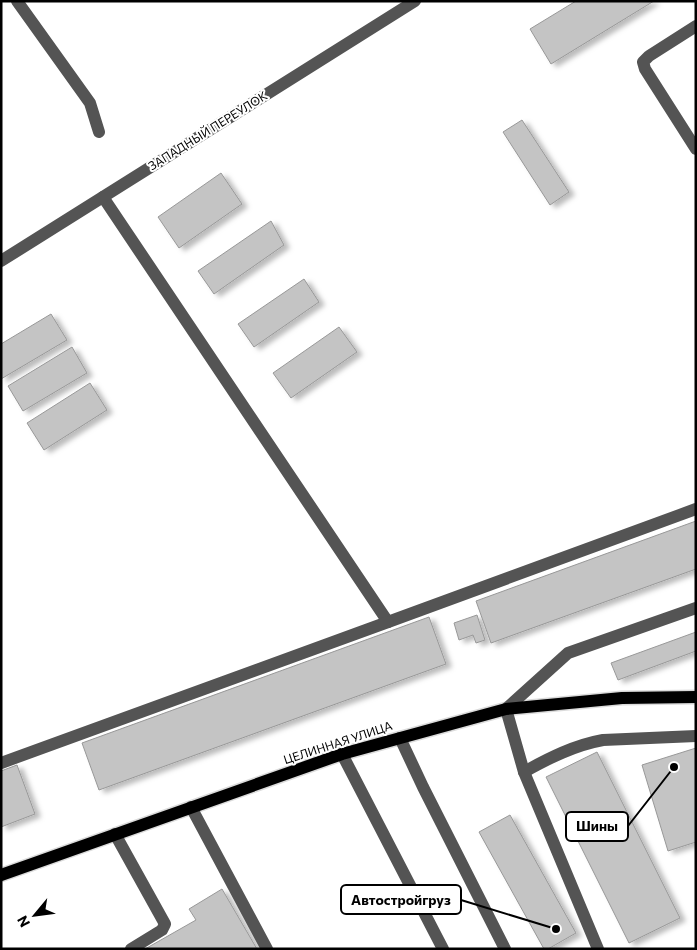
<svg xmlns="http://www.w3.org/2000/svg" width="697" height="950" viewBox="0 0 697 950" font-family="Commissioner,sans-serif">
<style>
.building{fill:#c4c4c4;stroke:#989898;filter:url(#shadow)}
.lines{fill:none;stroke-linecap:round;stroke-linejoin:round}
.major-casing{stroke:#dbdbdb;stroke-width:15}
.minor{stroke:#545454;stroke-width:12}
.major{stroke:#000;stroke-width:12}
.labels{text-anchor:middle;stroke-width:4;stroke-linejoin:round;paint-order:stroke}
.street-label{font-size:12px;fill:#000;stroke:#fff}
.leader{fill:none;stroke:#000;stroke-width:2}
.callout-dot{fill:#000;stroke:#fff;stroke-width:2}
.callout{fill:#fff;stroke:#000;stroke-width:2}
.callout-label{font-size:14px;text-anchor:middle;font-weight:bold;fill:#000}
</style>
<defs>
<filter id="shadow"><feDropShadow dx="5.5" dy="3" stdDeviation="2.5" flood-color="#0004"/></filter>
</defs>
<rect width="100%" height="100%" fill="#fff"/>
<g class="building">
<polygon points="576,1 654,1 551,64 530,29"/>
<polygon points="522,120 569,192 550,205 503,132"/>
<polygon points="221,173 242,204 179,248 158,217"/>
<polygon points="271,221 284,245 214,294 198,271"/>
<polygon points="304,279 319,302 254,347 238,324"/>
<polygon points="51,314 67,340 1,379 1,344"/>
<polygon points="339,327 357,352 291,398 273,373"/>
<polygon points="72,347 87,373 23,411 8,386"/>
<polygon points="90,383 107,410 44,450 27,423"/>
<polygon points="696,521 696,569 491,643 476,601"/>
<polygon points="477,615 485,640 476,643 473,635 459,640 454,623"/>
<polygon points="429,617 446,664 99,790 82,743"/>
<polygon points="696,632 696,651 618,680 611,663"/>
<polygon points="696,748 696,842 668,851 642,765"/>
<polygon points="597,752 680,918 629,943 546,777"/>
<polygon points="17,765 35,814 1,827 1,771"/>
<polygon points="510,815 576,933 548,949 544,949 479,832"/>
<polygon points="222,889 257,949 145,949 196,920 189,909"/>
</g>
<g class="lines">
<g class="major-casing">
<polyline id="major" points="1,875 342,754 506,709 622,698 696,697"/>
</g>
<g class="minor">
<polyline points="17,1 90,103 99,132"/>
<polyline points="696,26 649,56 643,62 645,69 696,149"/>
<polyline points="103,197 388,622 696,509"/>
<polyline points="1,261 415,1"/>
<polyline points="400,738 423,787 505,949"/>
<polyline points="342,754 443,949"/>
<polyline points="1,763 388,622"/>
<path d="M524 772C549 758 575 745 603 740L696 736"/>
<polyline points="191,807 267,949"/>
<polyline points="115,834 165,924 162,930 131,949"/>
<polyline points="598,949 524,772 506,709 568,653 696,608"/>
</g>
<use href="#major" class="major"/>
</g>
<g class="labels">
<g class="street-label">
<text transform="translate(208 131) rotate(-32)" y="4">ЗАПАДНЫЙ ПЕРЕУЛОК</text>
<text transform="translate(338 743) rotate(-18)" y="4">ЦЕЛИННАЯ УЛИЦА</text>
</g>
</g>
<path class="leader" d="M674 767L628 826M556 929L461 900"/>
<g class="callout-dot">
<circle cx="674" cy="767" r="5"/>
<circle cx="556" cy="929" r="5"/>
</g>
<g class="callout">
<rect x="566" y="812" width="62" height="29" rx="5"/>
<rect x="341" y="885" width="120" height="29" rx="5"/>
</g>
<g class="callout-label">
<text x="597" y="831">Шины</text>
<text x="401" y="905">Автостройгруз</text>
</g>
<rect width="697" height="950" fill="none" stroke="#000000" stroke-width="5"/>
<g transform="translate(35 915) rotate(241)" stroke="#ffffff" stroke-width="4" paint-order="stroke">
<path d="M0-4L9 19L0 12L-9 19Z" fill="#000000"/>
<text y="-8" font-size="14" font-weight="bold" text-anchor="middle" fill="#000000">N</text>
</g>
</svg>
